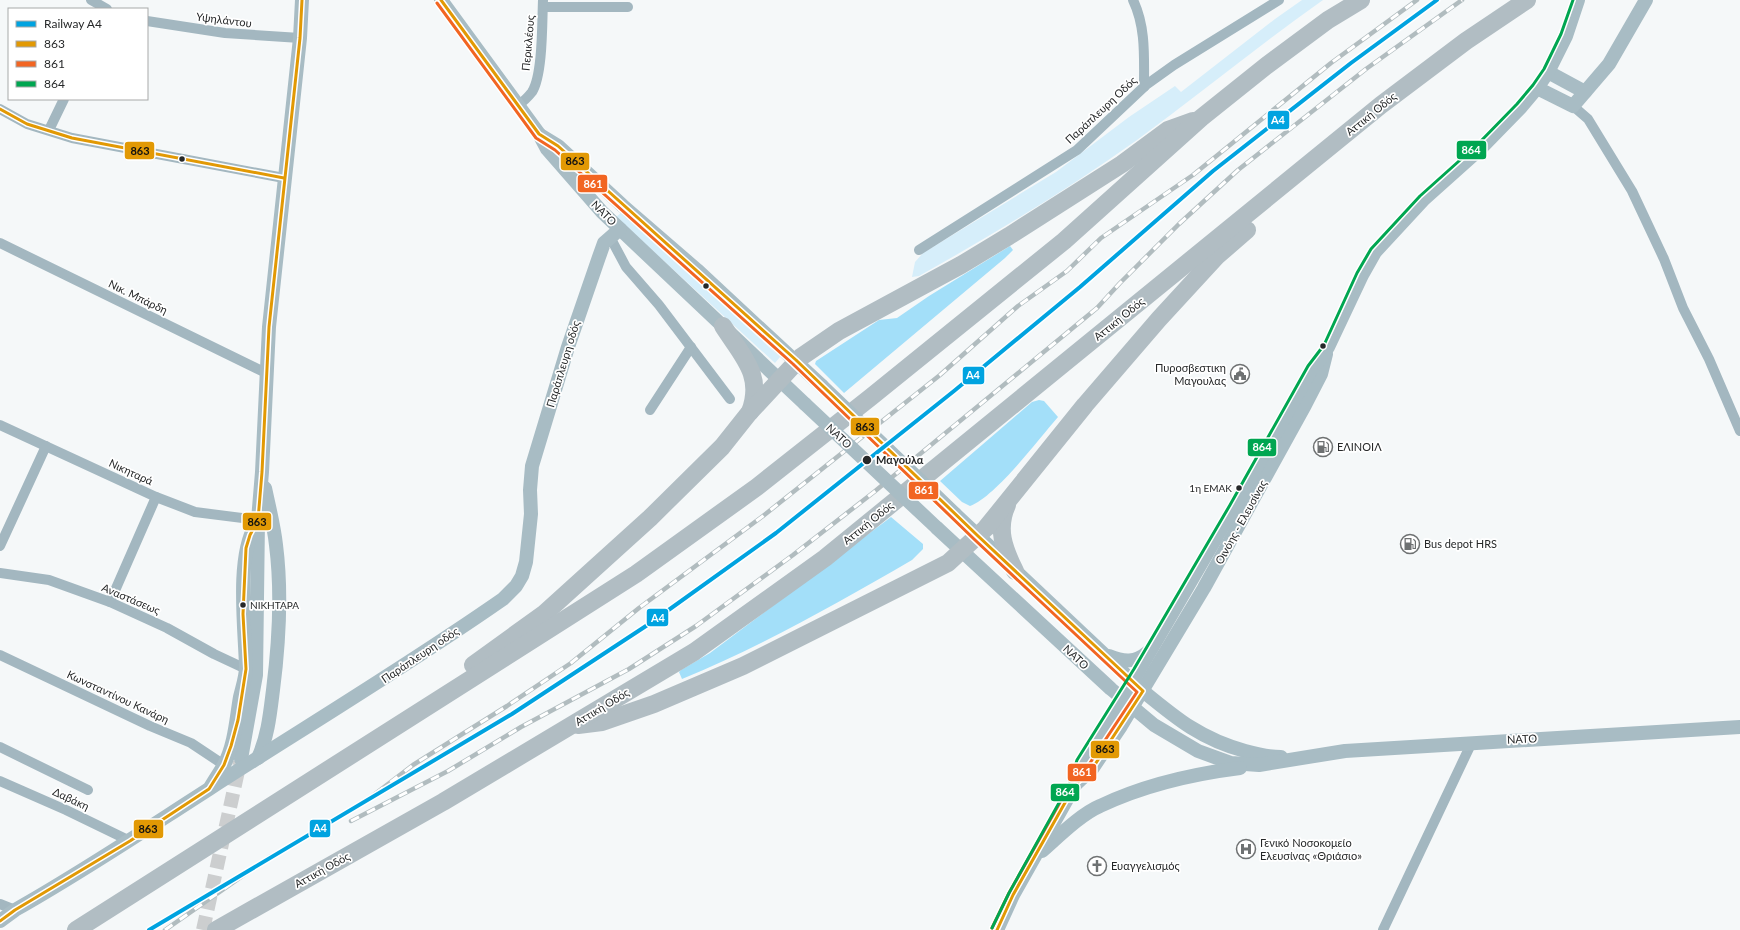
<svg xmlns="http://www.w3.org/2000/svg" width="1740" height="930" viewBox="0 0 1740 930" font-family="Lato,sans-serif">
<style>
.green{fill:#d6eefa}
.forest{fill:#a3dff9}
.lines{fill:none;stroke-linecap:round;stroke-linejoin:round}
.secondary-tunnel{stroke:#cccecf;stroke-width:14;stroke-dasharray:14 7;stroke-linecap:butt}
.street{stroke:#a3b7c0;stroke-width:10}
.secondary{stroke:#a8bcc4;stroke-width:14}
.highway{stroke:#b1bdc3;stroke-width:18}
.rail-casing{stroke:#b1bcbf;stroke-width:4.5}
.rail{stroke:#fff;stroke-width:3;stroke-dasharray:9;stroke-linecap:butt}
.secondary-bridge{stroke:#a8bcc4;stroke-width:14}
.bus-1-casing{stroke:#fff;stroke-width:6}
.bus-2-casing{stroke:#fff;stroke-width:6}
.bus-3-casing{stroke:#fff;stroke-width:6}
.bus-1{stroke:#e29904;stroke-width:3}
.bus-2{stroke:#f26522;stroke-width:3}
.bus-3{stroke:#00a651;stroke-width:3}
.rail-1-casing{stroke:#fff;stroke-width:7}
.rail-1{stroke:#00a3e0;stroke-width:4}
.bus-dot{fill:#262829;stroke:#fff;stroke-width:1.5}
.labels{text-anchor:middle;stroke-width:3.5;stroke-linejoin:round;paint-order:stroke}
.bus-label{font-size:10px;fill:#262829;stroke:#fff;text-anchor:end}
.street-label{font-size:11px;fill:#262829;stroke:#fff}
.poi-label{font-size:11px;fill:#262829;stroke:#fff;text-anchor:start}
.stop-label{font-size:11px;font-weight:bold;fill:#262829;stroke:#fff;text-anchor:start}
.line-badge{stroke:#fff;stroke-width:1.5}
.badge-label{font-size:11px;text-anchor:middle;font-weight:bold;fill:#fff}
.pale-badge-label{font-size:11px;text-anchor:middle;font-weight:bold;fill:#111}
</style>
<rect width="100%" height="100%" fill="#f5f8f9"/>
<g class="green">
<path d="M1302 0H1323C1259 45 1200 94 1137 140 1067 190 994 234 919 276L912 277 915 262 923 253 1056 172 1129 117 1175 86 1181 92 1275 19Z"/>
<polygon points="622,212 780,357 775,363 616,217"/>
</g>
<g class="forest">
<polygon points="1010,246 1013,250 1005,258 844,393 815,364 816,361 879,320 897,318 929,296"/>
<path d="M1039 400 1044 401 1058 417C1038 440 996 496 970 506L962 502 940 481 1032 402Z"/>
<path d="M891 517 923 544V549L912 560C838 603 762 646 682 679L679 672 681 670 710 653Z"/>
</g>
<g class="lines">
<polyline class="secondary-tunnel" points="203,930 240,762"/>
<g class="street">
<polyline points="91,0 107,9"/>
<path d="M1133 0C1146 27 1144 57 1144 87"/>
<polyline points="543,7 628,7"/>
<polyline points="147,21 225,33 300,38"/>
<path d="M518 105C523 102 528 97 532 92 543 75 542 22 543 0"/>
<polyline points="1573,106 1588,119 1632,191 1664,259 1683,308 1709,359 1740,431"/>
<polyline points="0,109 27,124 72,138 284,178"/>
<polyline points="49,130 64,99"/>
<polyline points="610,237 626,267 659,305 730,399"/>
<polyline points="0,243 266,373"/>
<polyline points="919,250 1077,150 1146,85 1174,65 1279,0"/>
<polyline points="650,410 691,347"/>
<polyline points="0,425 156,497 195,512 258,520"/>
<polyline points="0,546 46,446"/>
<polyline points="0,573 49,580 110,602 167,628 214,654 246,669"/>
<polyline points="110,602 156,497"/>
<polyline points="0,655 150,726 191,743 224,765"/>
<polyline points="0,747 88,790"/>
<polyline points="0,781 66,810 130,841"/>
<polyline points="0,904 15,910"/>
<polyline points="1383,930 1472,742"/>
</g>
<g class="secondary">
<polyline points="441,0 539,134 547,149 602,212 805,404"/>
<polyline points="1548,72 1585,92"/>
<polyline points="1537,88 1573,106 1609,64 1646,0"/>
<polyline points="540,135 558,146 623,206 697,270 822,386"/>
<path d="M955 514 1143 691C1177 719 1201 739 1245 751 1256 754 1268 757 1281 757"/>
<polyline points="937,528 1111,689 1154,725 1198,751 1231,763 1259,765 1345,751 1740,727"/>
<path d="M1109 656C1124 662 1135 663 1148 652"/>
<path d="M258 758C268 736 270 714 273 690 279 643 282 592 276 545 274 526 269 507 265 488"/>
<polyline points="241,759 256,675 258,520 262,472 269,327 300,38 302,0"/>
<polyline points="1075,785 1092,769 1121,726 1204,588 1305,405 1321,374 1326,354"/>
<path d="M211 786C215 779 220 772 224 765 235 744 236 720 240 697 242 688 246 677 246 667 245 629 236 558 255 526"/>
<path d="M1042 851C1058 837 1081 814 1100 806 1144 785 1192 774 1240 768"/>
<path d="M0 921 15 910C81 873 145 830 209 789 307 726 407 666 503 599L516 586 522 576 526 562 531 514 530 490 532 466 568 347 599 257 604 243 620 229"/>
<polyline points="997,930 1013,895 1075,785 1081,763 1138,672 1234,507 1312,368 1321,358 1328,347 1362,275 1375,252 1424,199 1481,148 1521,107 1537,88 1548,72 1566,36 1578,0"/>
</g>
<g class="highway">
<path d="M723 326C742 356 764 375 750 412"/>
<path d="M1007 505C996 529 1004 549 1015 571"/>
<polyline points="473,665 545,613 650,518 722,447 749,413 801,357 839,331 961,265 1009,236 1122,164 1168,130 1193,121"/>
<polyline points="578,725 602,722 654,704 743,666 948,563 986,528 1085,405 1159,319 1217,256 1247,230"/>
<polyline points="76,930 636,574 757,487 871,397 1064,241 1201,118 1266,66 1328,20 1361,0"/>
<polyline points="216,930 443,802 694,652 825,558 1381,105 1466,41 1527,0"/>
</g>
<g class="rail-casing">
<g id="rail">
<polyline points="346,813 371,797 413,765 507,706 571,663 639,608 763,516 940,375 1018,306 1067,271 1101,238 1193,175 1331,63 1417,0"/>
<polyline points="351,821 448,771 521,727 629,669 696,626 793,555 874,492 1097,308 1120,283 1179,224 1238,170 1366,69 1462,0"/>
<polyline points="165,930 271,856"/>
</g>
</g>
<use href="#rail" class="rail"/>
<g class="secondary-bridge">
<polyline points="822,386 955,514"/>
<polyline points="805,404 937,528"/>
</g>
<g class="bus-1-casing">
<g id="bus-1">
<polyline points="441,0 539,134 558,146 796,360 978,536 1143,691 1092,769 1075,785 1013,895 997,930"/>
<polyline points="0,109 27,124 72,138 284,178"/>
<polyline points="0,921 15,910 130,841 209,789 224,765 231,746 238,720 246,669 243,614 246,548 250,535 258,520 262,472 269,327 300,38 302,0"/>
</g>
</g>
<g class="bus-2-casing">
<polyline id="bus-2" points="437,3 536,138 555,150 793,364 975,540 1137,692 1088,766 1071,783 1009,893 992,928"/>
</g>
<g class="bus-3-casing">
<polyline id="bus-3" points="992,928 1009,893 1070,783 1077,760 1134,669 1230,505 1308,366 1324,345 1357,273 1371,249 1420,196 1478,144 1517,104 1533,85 1544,69 1561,34 1573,0"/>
</g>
<use href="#bus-1" class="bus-1"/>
<use href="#bus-2" class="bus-2"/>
<use href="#bus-3" class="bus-3"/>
<g class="rail-1-casing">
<polyline id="rail-1" points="149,930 512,714 649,624 776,533 954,391 1080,287 1213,171 1351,63 1437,0"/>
</g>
<use href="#rail-1" class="rail-1"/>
</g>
<defs>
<g id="civic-ring" transform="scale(1)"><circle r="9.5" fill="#fff" stroke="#6e7172" stroke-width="1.5"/><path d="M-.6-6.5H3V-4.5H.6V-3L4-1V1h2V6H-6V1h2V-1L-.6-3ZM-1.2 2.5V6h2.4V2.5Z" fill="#6e7172"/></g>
<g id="fuel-ring" transform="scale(1)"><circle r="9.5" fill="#fff" stroke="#6e7172" stroke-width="1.5"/><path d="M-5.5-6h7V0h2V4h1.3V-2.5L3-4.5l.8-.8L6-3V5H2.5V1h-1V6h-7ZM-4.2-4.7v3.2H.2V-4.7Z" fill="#6e7172"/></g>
<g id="hospital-ring" transform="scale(1)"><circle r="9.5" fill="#fff" stroke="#6e7172" stroke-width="1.5"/><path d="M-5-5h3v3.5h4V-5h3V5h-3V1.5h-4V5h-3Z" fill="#6e7172"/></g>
<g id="church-ring" transform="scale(1)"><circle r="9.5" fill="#fff" stroke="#6e7172" stroke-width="1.5"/><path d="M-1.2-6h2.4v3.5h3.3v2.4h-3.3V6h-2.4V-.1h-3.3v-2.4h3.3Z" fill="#6e7172"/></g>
</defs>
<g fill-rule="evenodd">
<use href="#civic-ring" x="1240" y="374"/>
<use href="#fuel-ring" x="1323" y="447"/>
<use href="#fuel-ring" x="1410" y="544"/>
<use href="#hospital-ring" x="1246" y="849"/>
<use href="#church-ring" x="1097" y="866"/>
</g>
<g class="bus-dot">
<circle cx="182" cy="159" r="3.5"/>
<circle cx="706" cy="286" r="3.5"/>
<circle cx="1323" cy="346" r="3.5"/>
<circle cx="867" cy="460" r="5"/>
<circle cx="1239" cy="488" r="3.5"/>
<circle cx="243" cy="605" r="3.5"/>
</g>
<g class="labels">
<g class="bus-label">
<text x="1232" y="492">1η ΕΜΑΚ</text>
<text x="250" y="609" text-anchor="start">ΝΙΚΗΤΑΡΑ</text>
</g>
<g class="street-label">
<text transform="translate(224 20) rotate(7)" y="4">Υψηλάντου</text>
<text transform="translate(528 43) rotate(-85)" y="4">Περικλέους</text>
<text transform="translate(1101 110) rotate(-43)" y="4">Παράπλευρη Οδός</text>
<text transform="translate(1371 114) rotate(-39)" y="4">Αττική Οδός</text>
<text transform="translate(604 213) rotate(45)" y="4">ΝΑΤΟ</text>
<text transform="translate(138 297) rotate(26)" y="4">Νικ. Μπάρδη</text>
<text transform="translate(1119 319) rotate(-39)" y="4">Αττική Οδός</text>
<text transform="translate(563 364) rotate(-73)" y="4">Παράπλευρη οδός</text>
<text transform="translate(839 436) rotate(43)" y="4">ΝΑΤΟ</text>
<text transform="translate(131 472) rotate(25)" y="4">Νικηταρά</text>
<text transform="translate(1241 522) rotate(-61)" y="4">Οινόης - Ελευσίνας</text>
<text transform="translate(868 523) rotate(-39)" y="4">Αττική Οδός</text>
<text transform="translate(131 599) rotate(23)" y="4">Αναστάσεως</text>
<text transform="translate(420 655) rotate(-34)" y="4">Παράπλευρη οδός</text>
<text transform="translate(1076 657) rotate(43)" y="4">ΝΑΤΟ</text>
<text transform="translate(118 697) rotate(25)" y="4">Κωνσταντίνου Κανάρη</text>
<text transform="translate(602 707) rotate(-31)" y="4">Αττική Οδός</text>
<text transform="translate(1522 739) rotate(-3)" y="4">ΝΑΤΟ</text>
<text transform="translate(71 799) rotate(25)" y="4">Δαβάκη</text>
<text transform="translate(322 870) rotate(-29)" y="4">Αττική Οδός</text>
</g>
<g class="poi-label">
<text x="1226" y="372" text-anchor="end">Πυροσβεστικη<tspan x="1226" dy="13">Μαγουλας</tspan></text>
<text x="1337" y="451">ΕΛΙΝΟΙΛ</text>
<text x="1424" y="548">Bus depot HRS</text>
<text x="1260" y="847">Γενικό Νοσοκομείο<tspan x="1260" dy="13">Ελευσίνας «Θριάσιο»</tspan></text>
<text x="1111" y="870">Ευαγγελισμός</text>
</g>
<g class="stop-label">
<text x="876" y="464">Μαγούλα</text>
</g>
</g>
<g class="line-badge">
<rect x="1267" y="110" width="23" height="20" rx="4" fill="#00a3e0"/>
<rect x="1456" y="140" width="31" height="20" rx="4" fill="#00a651"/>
<rect x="124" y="141" width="31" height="19" rx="4" fill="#e29904"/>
<rect x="560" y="152" width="30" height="19" rx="4" fill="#e29904"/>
<rect x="577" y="174" width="31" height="19" rx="4" fill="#f26522"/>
<rect x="962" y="366" width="23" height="19" rx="4" fill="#00a3e0"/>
<rect x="850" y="417" width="30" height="19" rx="4" fill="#e29904"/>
<rect x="1247" y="438" width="30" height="19" rx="4" fill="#00a651"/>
<rect x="908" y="481" width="31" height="19" rx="4" fill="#f26522"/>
<rect x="242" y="512" width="30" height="19" rx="4" fill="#e29904"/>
<rect x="646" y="608" width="23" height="19" rx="4" fill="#00a3e0"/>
<rect x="1090" y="740" width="30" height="19" rx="4" fill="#e29904"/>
<rect x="1067" y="763" width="30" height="19" rx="4" fill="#f26522"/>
<rect x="1050" y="783" width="30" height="19" rx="4" fill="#00a651"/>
<rect x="309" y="819" width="22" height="19" rx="4" fill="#00a3e0"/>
<rect x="133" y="819" width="31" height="20" rx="4" fill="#e29904"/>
</g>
<g class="badge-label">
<text x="1278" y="124">A4</text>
<text x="1471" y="154">864</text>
<text x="593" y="188">861</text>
<text x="973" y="379">A4</text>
<text x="1262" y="451">864</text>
<text x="924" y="494">861</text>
<text x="658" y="622">A4</text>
<text x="1082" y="776">861</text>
<text x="1065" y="796">864</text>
<text x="320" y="832">A4</text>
</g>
<g class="pale-badge-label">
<text x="140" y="155">863</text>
<text x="575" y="165">863</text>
<text x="865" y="431">863</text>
<text x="257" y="526">863</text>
<text x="1105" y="753">863</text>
<text x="148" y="833">863</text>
</g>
<rect x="8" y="8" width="140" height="92" fill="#ffffff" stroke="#a8a9a9"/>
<rect x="16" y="21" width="20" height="6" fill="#00a3e0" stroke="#a8a9a9"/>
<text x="44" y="28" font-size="12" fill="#262829">Railway A4</text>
<rect x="16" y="41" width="20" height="6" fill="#e29904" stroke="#a8a9a9"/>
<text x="44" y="48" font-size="12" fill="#262829">863</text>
<rect x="16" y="61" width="20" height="6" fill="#f26522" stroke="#a8a9a9"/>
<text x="44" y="68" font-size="12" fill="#262829">861</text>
<rect x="16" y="81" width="20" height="6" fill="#00a651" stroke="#a8a9a9"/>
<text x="44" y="88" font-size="12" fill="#262829">864</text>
</svg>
